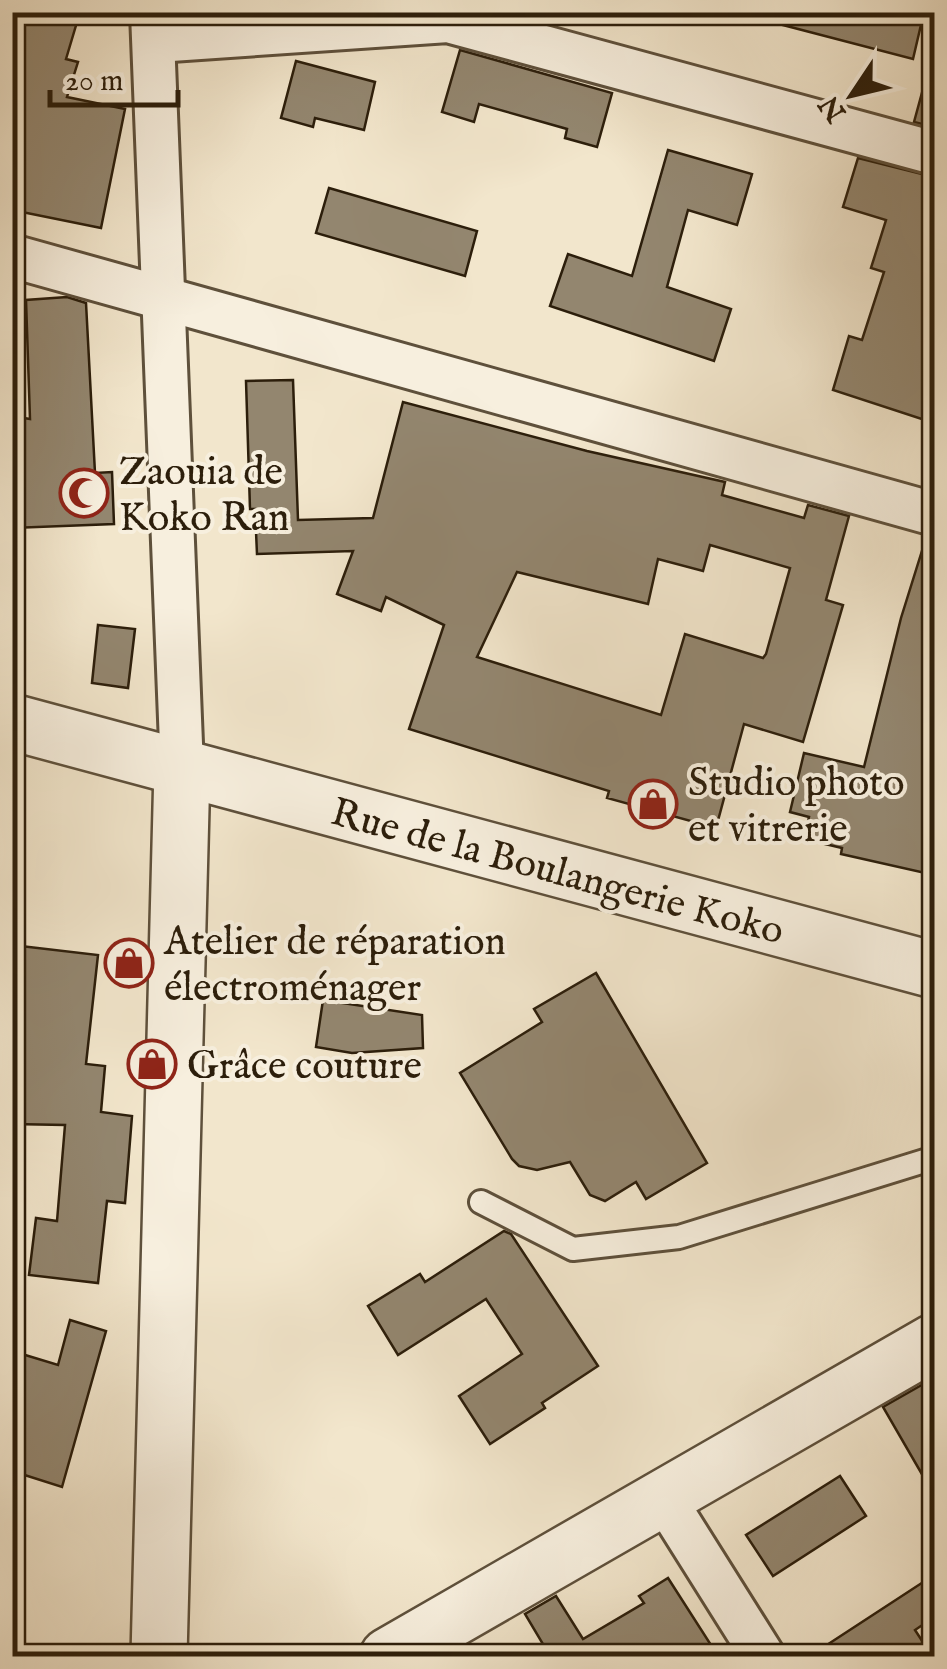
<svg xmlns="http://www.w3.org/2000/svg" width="947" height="1669" viewBox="0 0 947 1669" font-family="'IM FELL English',serif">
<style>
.building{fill:#93866f;stroke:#2c1e0b;stroke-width:2.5;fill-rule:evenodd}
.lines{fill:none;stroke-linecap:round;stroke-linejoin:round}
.service-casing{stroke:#5e503b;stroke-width:28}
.minor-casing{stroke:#5e503b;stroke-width:48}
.tertiary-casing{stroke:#5e503b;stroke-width:60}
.service{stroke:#f7efde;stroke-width:22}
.minor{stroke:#f7efde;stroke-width:42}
.tertiary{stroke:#f7efde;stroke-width:55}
.labels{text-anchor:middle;stroke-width:8;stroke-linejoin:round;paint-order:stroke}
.poi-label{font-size:40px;fill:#2c1e0b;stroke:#f7efde;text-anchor:start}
.street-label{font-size:40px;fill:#2c1e0b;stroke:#f7efde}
</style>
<rect width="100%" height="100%" fill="#f2e6cc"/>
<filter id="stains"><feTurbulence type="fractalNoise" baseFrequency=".002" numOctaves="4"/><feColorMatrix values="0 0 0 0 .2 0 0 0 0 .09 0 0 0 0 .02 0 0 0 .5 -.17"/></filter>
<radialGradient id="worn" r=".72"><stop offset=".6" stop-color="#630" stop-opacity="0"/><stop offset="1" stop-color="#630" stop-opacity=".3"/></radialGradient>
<g class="building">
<polygon points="27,12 80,12 66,59 78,62 67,97 125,109 101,228 12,210 12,42 18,44"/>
<polygon points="780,12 924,12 913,59 779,24"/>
<polygon points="460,50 612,93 597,147 565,138 567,129 479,104 474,122 442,112"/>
<polygon points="296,61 375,82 364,130 315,118 313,127 281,118"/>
<polygon points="923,89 934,91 934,127 914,122"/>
<polygon points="668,150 752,174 737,225 688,210 667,287 731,309 714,361 550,306 568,254 632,276"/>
<polygon points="858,158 934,177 934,423 833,390 849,336 862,340 884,272 871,268 886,220 843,207"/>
<polygon points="329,188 477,231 465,276 316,233"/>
<polygon points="67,297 86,303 95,473 112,472 114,524 12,528 12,416 30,419 26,300"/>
<path d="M293 380 298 520 373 518 403 402 587 451 725 482 722 495 804 518 808 505 849 516 826 600 843 605 803 742 744 724 716 828 607 798 609 791 409 729 444 625 386 597 381 611 337 594 353 551 257 554 255 509H250L246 381ZM710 545 790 568 766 654 763 658 685 634 661 715 477 657 517 572 648 604 658 559 703 571Z"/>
<polygon points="926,538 934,538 934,875 841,854 842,848 804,839 809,817 790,812 804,753 864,767 901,618"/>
<polygon points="98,625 135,629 128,688 92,683"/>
<polygon points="12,945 98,955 86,1064 105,1066 101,1112 132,1116 125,1203 107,1201 98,1283 29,1275 36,1218 57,1221 65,1125 12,1124"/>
<polygon points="596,973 707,1163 646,1199 636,1182 605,1201 590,1195 570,1162 537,1170 519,1166 512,1159 460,1073 542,1022 534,1009"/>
<polygon points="323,1000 422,1015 423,1048 352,1053 316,1047"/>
<polygon points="504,1231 511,1234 598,1366 542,1403 545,1408 490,1444 459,1396 522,1354 486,1299 398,1355 368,1306 420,1274 425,1282"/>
<polygon points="70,1320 106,1331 62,1487 12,1471 12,1351 58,1365"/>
<polygon points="934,1378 934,1495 883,1407"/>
<polygon points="840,1476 866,1516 773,1576 746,1535"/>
<polygon points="934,1575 934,1617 915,1630 932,1656 810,1656"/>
<polygon points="668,1578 718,1656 550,1656 525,1614 556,1596 583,1639 644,1603 639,1596"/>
</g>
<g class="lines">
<g class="service-casing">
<polyline id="service" points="481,1202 573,1249 679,1237 934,1158"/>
</g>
<g class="minor-casing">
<g id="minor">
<polyline points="152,13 182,769"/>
<polyline points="156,41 448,21 934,153"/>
<polyline points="12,256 934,514"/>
<polyline points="663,1497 763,1656"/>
</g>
</g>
<g class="tertiary-casing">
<g id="tertiary">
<polyline points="12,722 934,970"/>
<polyline points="159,1656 182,769"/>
<polyline points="388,1656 934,1342"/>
</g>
</g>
<use href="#service" class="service"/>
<use href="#minor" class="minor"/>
<use href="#tertiary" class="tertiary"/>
</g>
<defs>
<g id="mosque-ring" transform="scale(2.5)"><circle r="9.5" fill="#f7efde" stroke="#8f2418" stroke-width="1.5"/><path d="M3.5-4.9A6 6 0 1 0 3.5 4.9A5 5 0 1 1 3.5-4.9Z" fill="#8f2418"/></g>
<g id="shop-ring" transform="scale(2.5)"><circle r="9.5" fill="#f7efde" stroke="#8f2418" stroke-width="1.5"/><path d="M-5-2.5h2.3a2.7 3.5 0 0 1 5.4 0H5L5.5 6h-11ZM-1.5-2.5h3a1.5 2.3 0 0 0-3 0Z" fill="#8f2418"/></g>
</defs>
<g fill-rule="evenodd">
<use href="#mosque-ring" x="84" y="493"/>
<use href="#shop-ring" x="653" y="804"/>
<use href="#shop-ring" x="129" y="963"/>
<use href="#shop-ring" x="152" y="1064"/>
</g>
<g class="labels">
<g class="poi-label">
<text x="119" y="484">Zaouia de<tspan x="119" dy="46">Koko Ran</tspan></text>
<text x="688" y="795">Studio photo<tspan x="688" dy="46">et vitrerie</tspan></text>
<text x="164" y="954">Atelier de réparation<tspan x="164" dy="46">électroménager</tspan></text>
<text x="187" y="1078">Grâce couture</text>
</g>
<g class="street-label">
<text transform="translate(558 870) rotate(15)" y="14">Rue de la Boulangerie Koko</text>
</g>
</g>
<rect width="947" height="1669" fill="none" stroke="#f2e6cc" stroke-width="50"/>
<rect x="15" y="15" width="917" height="1639" fill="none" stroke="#2c1e0b" stroke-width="5"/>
<rect x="25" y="25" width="897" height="1619" fill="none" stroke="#2c1e0b" stroke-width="2.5"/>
<g transform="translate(852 95) rotate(235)" stroke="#f7efde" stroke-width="8" paint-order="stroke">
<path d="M0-8L18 38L0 25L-18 38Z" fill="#2c1e0b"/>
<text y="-15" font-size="28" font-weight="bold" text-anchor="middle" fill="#2c1e0b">N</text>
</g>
<path d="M50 90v15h128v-15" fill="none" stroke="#2c1e0b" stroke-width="5"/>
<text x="65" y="90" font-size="30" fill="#2c1e0b" stroke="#f7efde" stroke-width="8" paint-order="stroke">20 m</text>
<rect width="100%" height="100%" filter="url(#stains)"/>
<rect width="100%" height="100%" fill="url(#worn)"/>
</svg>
